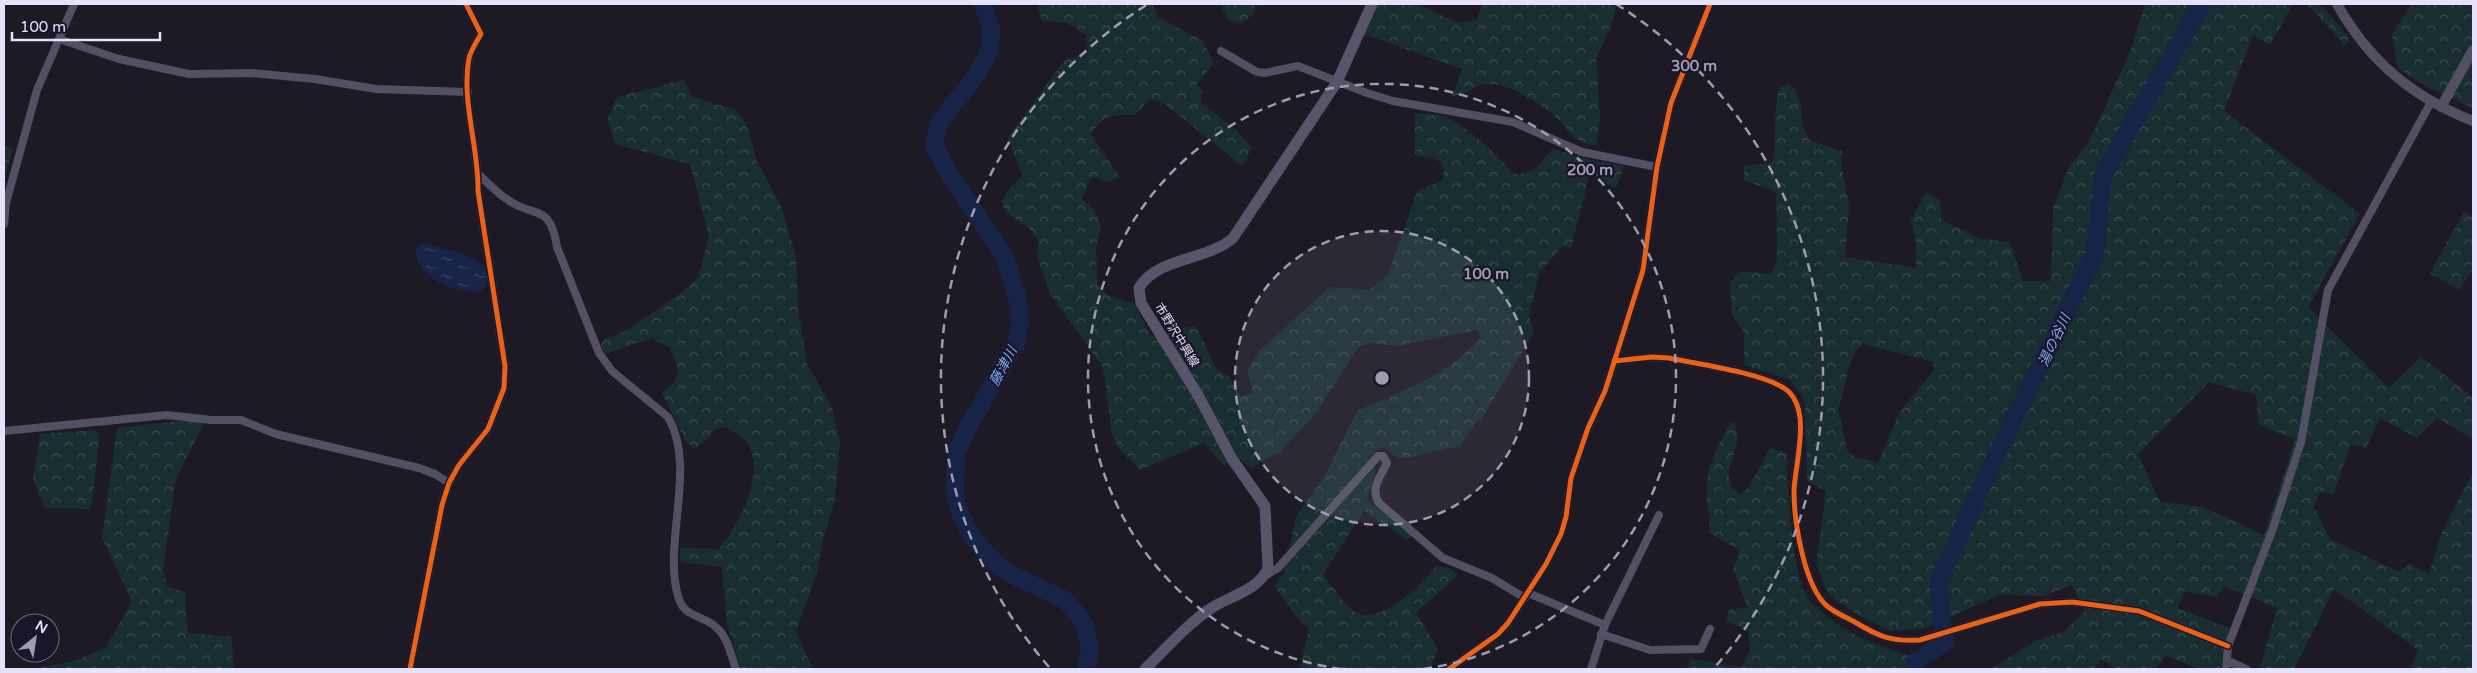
<svg xmlns="http://www.w3.org/2000/svg" width="2477" height="673" viewBox="0 0 2477 673" font-family="'Varela Round','Noto Sans JP',sans-serif">
<style>
.forest{fill:url(#forest-crowns);fill-rule:evenodd}
.water{fill:url(#water-ripples)}
.lines{fill:none;stroke-linecap:round;stroke-linejoin:round}
.river{stroke:#172448;stroke-width:18}
.minor{stroke:#535064;stroke-width:8}
.tertiary{stroke:#535064;stroke-width:10}
.secondary{stroke:#58546a;stroke-width:11}
.cycleway-casing{stroke:#1b152a;stroke-width:8}
.cycleway{stroke:#ea6118;stroke-width:5}
.ring{fill:none;stroke:#a09bb0;stroke-width:2.5;stroke-dasharray:9 6}
.labels{text-anchor:middle;stroke-width:4.5;stroke-linejoin:round;paint-order:stroke}
.street-label{font-size:12px;fill:#e7e1fb;stroke:#1b152a}
.water-label{font-size:14px;font-style:italic;fill:#7bacef;stroke:#1b152a}
.centre{fill:#a09bb0;stroke:#1b152a;stroke-width:2.5}
.ring-label{font-size:15px;text-anchor:middle;font-weight:bold;fill:#a09bb0;stroke:#1b152a;stroke-width:4.5;stroke-linejoin:round;paint-order:stroke}
</style>
<defs>
<pattern id="forest-crowns" width="20" height="18" patternUnits="userSpaceOnUse" patternTransform="scale(1.25)"><rect width="20" height="18" fill="#192e31"/><path d="M2 6a3 3 0 1 1 6 0M12 15a3 3 0 1 1 6 0" fill="none" stroke="#3a4c50"/></pattern>
<pattern id="water-ripples" width="26" height="14" patternUnits="userSpaceOnUse" patternTransform="scale(1.25)"><rect width="26" height="14" fill="#172448"/><path d="M2 4q2-2 4 0t4 0M15 11q2-2 4 0t4 0" fill="none" stroke="#394463"/></pattern>
</defs>
<rect width="100%" height="100%" fill="#1d1a25"/>
<g class="forest">
<path d="M1041 4H1152L1158 17 1203 41 1214 63 1196 85 1203 91 1200 102 1237 130 1252 148 1242 166 1165 104 1150 99 1135 115C1110 115 1105 113 1091 134L1120 178 1108 182 1092 177 1082 198 1094 210 1101 226 1096 246 1097 283 1107 295 1134 304 1151 336 1179 328 1196 326 1217 370 1229 376 1241 397 1253 392 1247 370 1260 350 1330 287 1369 290 1388 275 1417 191 1443 180 1444 168 1438 160 1415 155V114C1424 114 1435 113 1443 116 1467 125 1497 155 1514 174 1531 175 1542 163 1552 149L1595 161 1624 166 1616 188 1605 182 1600 176 1589 177 1571 248 1563 246 1539 273 1529 317 1534 332 1482 418 1476 423 1460 446 1406 458 1396 457 1385 448H1379L1368 459 1376 469 1367 500 1410 533 1411 538 1406 539 1364 511 1323 575C1331 585 1347 608 1357 613 1380 625 1423 584 1436 566L1450 568 1458 575 1416 613 1438 649 1430 669H1300L1309 628 1302 624 1274 586 1284 573 1296 516 1324 477 1357 411C1401 391 1450 376 1481 336L1477 330 1397 346 1371 343 1358 347 1317 412 1281 451 1251 468 1240 459 1224 466 1203 443 1140 470 1118 447 1112 435 1103 367 1051 296 1036 254 1039 243 1030 229 1005 212 1002 201 1010 188 1023 175 1014 156 1008 137 1064 61 1089 51 1086 35 1067 23 1042 21 1038 7Z"/>
<polygon points="1220,4 1258,4 1252,15 1240,24 1228,20"/>
<path d="M1379 4H1417L1458 23 1477 19 1482 4H1617L1611 26 1596 59 1600 120 1596 145C1576 144 1571 133 1559 120 1545 107 1517 88 1498 85 1472 80 1472 97 1452 96L1462 69 1364 34Z"/>
<path d="M2145 4H2293L2270 45 2253 35 2224 111 2360 214 2308 307 2389 388 2421 357 2473 397V439L2437 418 2417 438 2380 418 2366 448 2351 444 2333 495 2320 491 2314 507 2330 539 2399 572 2410 564 2429 574 2442 532 2473 472V669H2437L2434 667 2431 669H2410L2418 650 2334 589 2294 669 2260 668 2277 608 2225 586 2216 597 2184 591 2178 608 2231 629 2220 669H2200L2166 656 2155 669H2116L2101 659 2094 669H1991L2035 641 2063 632 2085 611 2072 585 2044 596 1999 595 1926 628 1891 631 1859 616 1829 595 1816 565 1826 491 1807 481 1805 401 1790 380 1744 365V332L1732 315 1730 282 1742 271 1771 274 1777 259 1776 192 1744 180V166L1772 163C1778 137 1772 111 1780 86L1788 84C1805 97 1799 107 1803 125 1804 130 1807 136 1809 140L1843 152 1841 163 1849 206 1845 257 1916 268V242L1911 220 1926 192 1940 200 1941 220 1979 238 2010 243 2023 281H2051L2053 208 2069 167 2089 141 2129 55ZM1863 344 1926 360 1933 363 1935 369 1899 413 1878 463 1855 457 1847 450 1838 410 1850 364 1855 352ZM2209 382 2256 395 2259 425 2295 439 2264 535 2203 507 2160 502 2138 454Z"/>
<polygon points="2307,4 2321,4 2349,38 2345,45"/>
<polygon points="2412,4 2473,4 2473,108 2427,87 2398,68 2392,34"/>
<path d="M684 80 692 97 734 109 746 123 757 161 781 206 796 257 798 308 807 364 832 408 840 442 835 499 822 542 818 570 796 631 813 669H741L727 624 722 567 681 562 679 556 681 548 718 549C738 527 760 483 752 453 749 440 736 433 726 427L715 429 705 441 695 448 686 442 662 393C683 377 680 371 670 348L652 338 605 354 601 346 603 340 627 330 680 294 698 278 709 236 690 164 615 144 607 120 617 97Z"/>
<polygon points="4,145 13,149 4,181"/>
<polygon points="2464,212 2473,217 2473,270 2459,290 2430,273"/>
<polygon points="196,419 203,425 176,479 163,569 167,586 185,592 188,633 232,637 233,669 36,669 77,660 106,647 132,601 102,538 117,428"/>
<path d="M1730 423H1735L1738 438 1728 474 1732 489 1741 494 1749 487 1770 448 1787 454C1787 484 1792 573 1807 597 1810 602 1816 607 1821 611 1847 636 1879 645 1912 657L1911 669H1686L1691 659 1742 667 1750 651 1748 632 1727 621 1729 609 1748 608 1733 570 1740 550 1709 533C1711 514 1707 510 1707 494 1706 465 1717 448 1730 423Z"/>
<polygon points="95,430 100,435 91,509 45,508 33,480 40,434"/>
</g>
<path class="water" d="M422 243C443 250 505 257 482 291 457 294 415 279 416 248Z"/>
<g class="lines">
<g class="river">
<polyline points="983,4 991,29 990,50 976,76 939,123 934,145 948,172 1004,255 1018,301 1020,322 1016,344 967,429 956,453 955,498 962,518 974,539 998,566 1015,576 1065,600 1078,615 1086,629 1090,650 1086,669"/>
<polyline points="1916,669 1915,662 1945,642 1938,583 1996,456 2095,253 2103,175 2202,4"/>
</g>
<g class="minor">
<polyline points="59,39 119,59 189,74 252,73 315,79 376,89 468,92"/>
<polyline points="1221,51 1257,72 1265,73 1298,66 1367,93 1393,101 1513,122 1582,152 1657,167"/>
<path d="M478 174C488 183 497 193 508 200 535 219 550 202 557 247L599 353 612 371 668 417C698 468 661 545 679 599 685 618 704 615 717 628 728 638 731 656 736 669"/>
<polyline points="4,224 6,203 37,90 74,4"/>
<path d="M1614 361 1652 357 1669 358C1697 364 1771 374 1789 392 1811 414 1795 463 1794 491 1794 521 1804 586 1827 606 1834 612 1845 617 1853 621 1878 636 1890 642 1920 640L2040 604 2072 602 2139 611 2228 646"/>
<polyline points="4,431 167,415 211,420 241,420 276,434 419,468 435,474 449,483"/>
<path d="M1265 576 1278 568 1378 456H1383L1387 463C1380 477 1370 489 1379 503L1443 558 1492 578 1525 598"/>
<polyline points="1528,593 1605,625"/>
<polyline points="1601,634 1650,650 1701,649 1710,629"/>
<polyline points="2228,661 2246,669"/>
<path d="M410 669 442 505 449 483 459 465 488 429 504 388 505 366 478 191C479 148 461 101 469 58 471 50 477 41 481 34L466 4"/>
<polyline points="1449,669 1498,634 1508,623 1546,564 1561,534 1566,517 1571,478 1588,428 1605,391 1643,270 1657,167 1671,103 1710,4"/>
<polyline points="1591,669 1605,625 1659,515"/>
<polyline points="2226,669 2228,646 2272,531 2301,442 2328,290 2431,102"/>
</g>
<g class="tertiary">
<path d="M2337 4C2369 61 2412 97 2473 121"/>
<polyline points="2441,107 2473,50"/>
</g>
<path class="secondary" d="M1145 669C1166 649 1188 623 1213 607 1231 596 1260 589 1268 568L1265 506 1232 459 1198 395 1141 303 1139 288C1157 257 1207 261 1233 238L1337 82 1372 4"/>
<g class="cycleway-casing">
<g id="cycleway">
<path d="M1614 361 1652 357 1669 358C1697 364 1771 374 1789 392 1811 414 1795 463 1794 491 1794 521 1804 586 1827 606 1834 612 1845 617 1853 621 1878 636 1890 642 1920 640L2040 604 2072 602 2139 611 2228 646"/>
<path d="M410 669 442 505 449 483 459 465 488 429 504 388 505 366 478 191C479 148 461 101 469 58 471 50 477 41 481 34L466 4"/>
<polyline points="1449,669 1498,634 1508,623 1546,564 1561,534 1566,517 1571,478 1588,428 1605,391 1643,270 1657,167 1671,103 1710,4"/>
</g>
</g>
<use href="#cycleway" class="cycleway"/>
</g>
<circle cx="1382" cy="378" r="147" fill="#a09bb0" fill-opacity=".12"/>
<g class="ring">
<circle cx="1382" cy="378" r="147"/>
<path d="M1341 669A294 294 0 1 1 1423 669"/>
<path d="M1049 667A441 441 0 0 1 1148 4M1616 4A441 441 0 0 1 1715 667"/>
</g>
<g class="labels">
<g class="street-label">
<text transform="translate(1177 335) rotate(58)" y="4">市野沢中興線</text>
</g>
<g class="water-label">
<text transform="translate(2054 340) rotate(-65)" y="5">湯の谷川</text>
<text transform="translate(1003 366) rotate(-62)" y="5">藤津川</text>
</g>
</g>
<circle cx="1382" cy="378" r="8" class="centre"/>
<g class="ring-label">
<text x="1694" y="71">300 m</text>
<text x="1590" y="175">200 m</text>
<text x="1486" y="279">100 m</text>
</g>
<rect width="2477" height="673" fill="none" stroke="#e7e1fb" stroke-width="10"/>
<g transform="translate(35 638) rotate(30)"><circle r="24" fill="#1b152a" stroke="#6d677e"/>
<path d="M0-4L9 19L0 12L-9 19Z" fill="#a09bb0"/>
<text y="-8" font-size="14" font-weight="bold" text-anchor="middle" fill="#e7e1fb">N</text>
</g>
<path d="M12 32v8h148v-8" fill="none" stroke="#e7e1fb" stroke-width="2.5"/>
<text x="20" y="32" font-size="15" fill="#e7e1fb" stroke="#1b152a" stroke-width="4" paint-order="stroke">100 m</text>
</svg>
